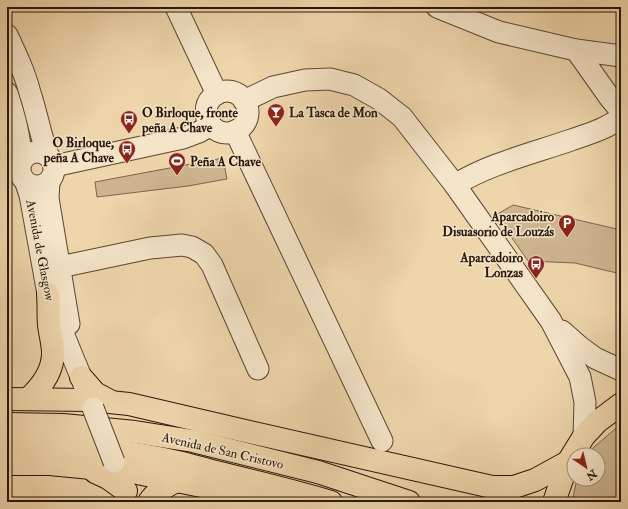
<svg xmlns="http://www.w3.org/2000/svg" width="628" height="509" viewBox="0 0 628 509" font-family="'IM FELL Double Pica',serif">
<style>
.green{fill:#ccb58f;stroke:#7a664c}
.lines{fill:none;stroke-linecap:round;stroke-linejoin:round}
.minor-casing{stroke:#5a4632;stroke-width:23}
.major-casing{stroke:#28160a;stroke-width:24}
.minor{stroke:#f4e4c8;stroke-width:21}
.major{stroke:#eed5aa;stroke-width:22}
.minor-bridge-casing{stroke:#5a4632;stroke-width:23;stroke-linecap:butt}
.minor-bridge{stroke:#f4e4c8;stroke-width:21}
.labels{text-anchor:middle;stroke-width:3;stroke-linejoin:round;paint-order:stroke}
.poi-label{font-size:13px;font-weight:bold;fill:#28160a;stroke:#f4e4c8;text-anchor:start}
.street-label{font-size:13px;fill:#28160a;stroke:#f4e4c8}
</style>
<rect width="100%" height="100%" fill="#eed5aa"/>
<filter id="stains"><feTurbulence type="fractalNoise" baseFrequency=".005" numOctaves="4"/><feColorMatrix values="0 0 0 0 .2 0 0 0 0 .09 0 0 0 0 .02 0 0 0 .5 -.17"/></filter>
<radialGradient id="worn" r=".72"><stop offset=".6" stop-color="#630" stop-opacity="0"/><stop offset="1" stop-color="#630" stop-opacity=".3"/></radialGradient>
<g class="green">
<polygon points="223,158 227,179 188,186 97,197 95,182"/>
<polygon points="513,205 621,230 621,274 575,263 528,261 496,215"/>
<polygon points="621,424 621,502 572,502 577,479 598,479 598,455 589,455 594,447"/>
</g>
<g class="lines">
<g class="minor-casing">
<g id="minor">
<polyline points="176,7 217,94"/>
<polyline points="437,7 499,32 576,50 621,56"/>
<path d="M7 35C16 54 25 73 30 93 37 113 40 135 48 155"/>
<polyline points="576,50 610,98 621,111"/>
<circle cx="227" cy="112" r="21"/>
<path d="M7 93C14 115 21 138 21 162"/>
<polyline points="244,101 273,87 305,80 330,79 354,85 379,99 402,117 455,185 551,321 580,377 585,402 584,436"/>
<polyline points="235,131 382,441"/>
<circle cx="37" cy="169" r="17"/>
<polyline points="54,166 183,138 199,132 211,125"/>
<polyline points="49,182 48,198 69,324"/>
<polyline points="26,183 30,195 48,294 58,321 88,394"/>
<path d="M455 185C488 164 534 153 571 140 588 134 607 129 621 117"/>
<polyline points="60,267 150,248 182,245 192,247 204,254 212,265 258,369"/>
<polyline points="562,331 580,347 595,358 621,370"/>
</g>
</g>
<g class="major-casing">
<g id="major">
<polyline points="81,377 95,393 110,401"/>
<path d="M29 398C42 386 53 372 53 353 53 344 50 334 49 325 48 315 49 304 48 294"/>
<polyline points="7,399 90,400 129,404 232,428 492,487 514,487 535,480 568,462"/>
<polyline points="7,424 63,425 135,432 193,441 318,472 409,502"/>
<path d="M7 446C65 444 125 450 182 463 194 466 207 470 220 473 257 482 295 491 331 502"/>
<polyline points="7,464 50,464 132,472 231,492 263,502"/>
<polyline points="95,472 108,478 126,491"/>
<path d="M149 502C156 491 167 486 178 480"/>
<polyline points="554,502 568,462 584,436 597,422 621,404"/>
</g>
</g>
<use href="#minor" class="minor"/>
<use href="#major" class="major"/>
<g class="minor-bridge-casing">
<polyline id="minor-bridge" points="93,408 114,462"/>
</g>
<use href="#minor-bridge" class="minor-bridge"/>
</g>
<defs>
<g id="bar-pin" transform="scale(0.9)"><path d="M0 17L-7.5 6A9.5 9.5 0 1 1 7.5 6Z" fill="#8f2418" stroke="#f4e4c8"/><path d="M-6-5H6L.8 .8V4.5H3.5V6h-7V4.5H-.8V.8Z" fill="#fff"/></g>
<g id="bus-pin" transform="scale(0.9)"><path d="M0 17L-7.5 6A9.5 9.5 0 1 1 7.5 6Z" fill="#8f2418" stroke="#f4e4c8"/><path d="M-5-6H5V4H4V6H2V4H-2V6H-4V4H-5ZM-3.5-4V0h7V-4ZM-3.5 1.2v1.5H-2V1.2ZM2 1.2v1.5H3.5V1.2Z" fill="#fff"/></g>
<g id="stadium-pin" transform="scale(0.9)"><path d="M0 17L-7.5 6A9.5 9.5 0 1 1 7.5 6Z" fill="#8f2418" stroke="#f4e4c8"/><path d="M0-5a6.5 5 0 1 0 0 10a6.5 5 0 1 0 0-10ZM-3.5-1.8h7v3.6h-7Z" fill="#fff"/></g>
<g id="parking-pin" transform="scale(0.9)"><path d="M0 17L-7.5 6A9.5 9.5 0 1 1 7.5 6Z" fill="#8f2418" stroke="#f4e4c8"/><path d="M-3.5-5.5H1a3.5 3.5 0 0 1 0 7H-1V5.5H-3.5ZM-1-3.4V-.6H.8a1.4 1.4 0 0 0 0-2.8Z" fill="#fff"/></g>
</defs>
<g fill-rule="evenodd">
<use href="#bar-pin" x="276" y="112"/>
<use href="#bus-pin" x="129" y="119"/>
<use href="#bus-pin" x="127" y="149"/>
<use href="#stadium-pin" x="177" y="161"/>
<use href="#parking-pin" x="567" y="223"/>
<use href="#bus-pin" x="536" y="264"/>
</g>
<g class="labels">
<g class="poi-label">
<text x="142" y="117">O Birloque, fronte<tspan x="142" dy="15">peña A Chave</tspan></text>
<text x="289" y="117">La Tasca de Mon</text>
<text x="114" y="147" text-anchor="end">O Birloque,<tspan x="114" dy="15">peña A Chave</tspan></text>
<text x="190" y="166">Peña A Chave</text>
<text x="554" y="221" text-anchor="end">Aparcadoiro<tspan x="554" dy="15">Disuasorio de Louzás</tspan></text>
<text x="523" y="262" text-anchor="end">Aparcadoiro<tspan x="523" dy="15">Lonzas</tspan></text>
</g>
<g class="street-label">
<text transform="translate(41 250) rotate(79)" y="5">Avenida de Glasgow</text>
<text transform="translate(223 450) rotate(13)" y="5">Avenida de San Cristovo</text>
</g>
</g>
<rect width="628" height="509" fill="none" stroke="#eed5aa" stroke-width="24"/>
<rect x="8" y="8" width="612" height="493" fill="none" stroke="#28160a" stroke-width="2"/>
<rect x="12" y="12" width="604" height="485" fill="none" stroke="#28160a"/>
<g transform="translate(586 467) rotate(145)"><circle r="19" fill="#f4e4c8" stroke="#a2927c"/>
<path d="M0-3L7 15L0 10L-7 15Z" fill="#8f2418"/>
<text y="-6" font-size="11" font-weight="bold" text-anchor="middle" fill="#28160a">N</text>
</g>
<rect width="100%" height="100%" filter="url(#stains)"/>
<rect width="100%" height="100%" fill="url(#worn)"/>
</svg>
